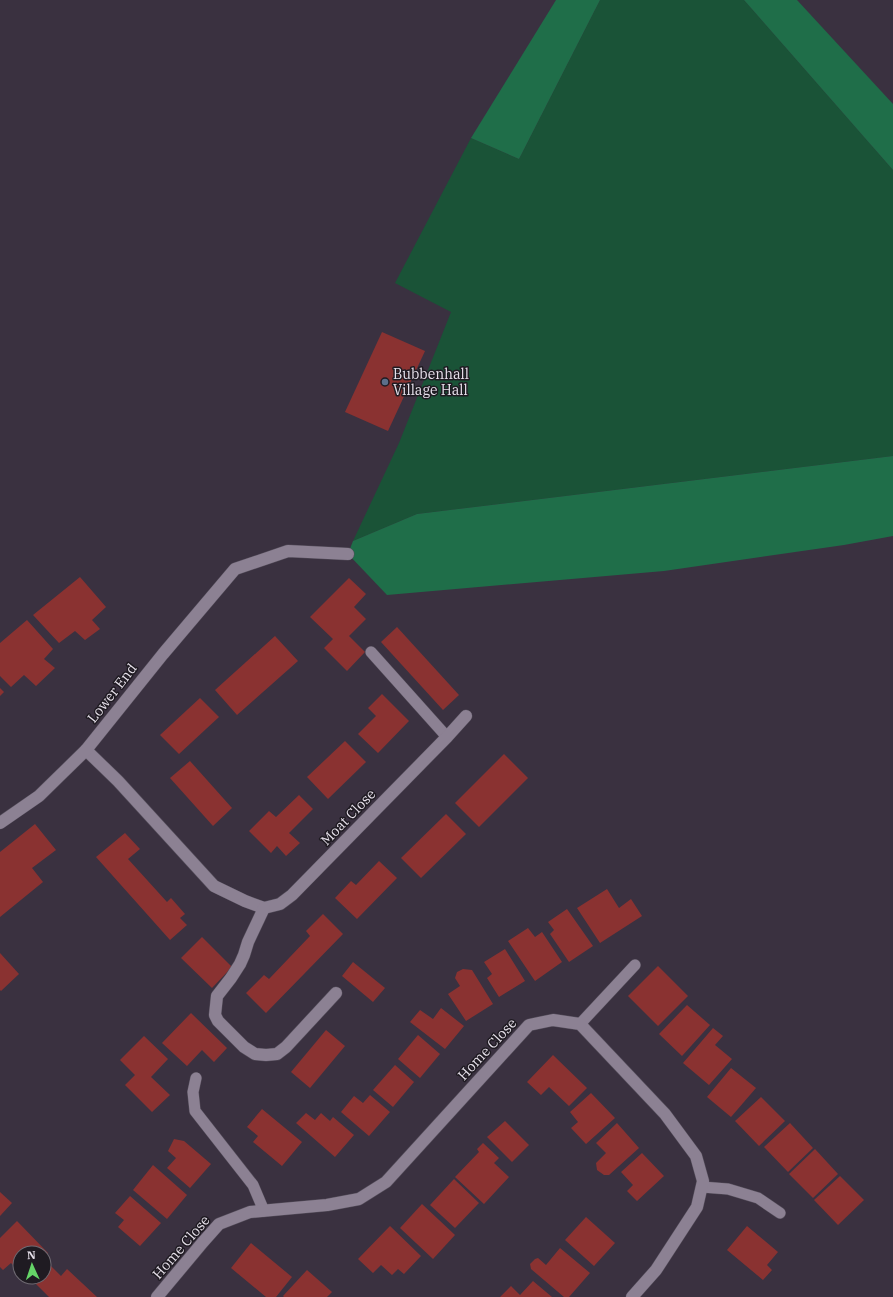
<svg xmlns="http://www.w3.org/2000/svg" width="893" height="1297" viewBox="0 0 893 1297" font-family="'IBM Plex Serif',serif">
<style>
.green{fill:#1a5337}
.forest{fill:#1f6e49}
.building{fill:#8a3231}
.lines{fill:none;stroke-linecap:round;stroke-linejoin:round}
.lane-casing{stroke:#544d5a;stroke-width:12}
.street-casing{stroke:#544d5a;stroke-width:13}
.lane{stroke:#8c8193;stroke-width:11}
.street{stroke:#8c8193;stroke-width:12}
.service-dot{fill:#5c6f8a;stroke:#1f1b22;stroke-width:1.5}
.labels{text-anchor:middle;stroke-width:3;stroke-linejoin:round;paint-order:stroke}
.poi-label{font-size:14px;fill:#e7e1eb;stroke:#1f1b22;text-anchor:start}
.street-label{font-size:14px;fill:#e7e1eb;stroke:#1f1b22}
</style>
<rect width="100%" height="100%" fill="#3a3140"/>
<polygon class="green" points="600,0 744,0 893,170 893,456 417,514 353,541 399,443 451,312 395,283 471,138 519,159"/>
<g class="forest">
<polygon points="556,0 600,0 519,159 471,138"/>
<polygon points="744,0 797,0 893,104 893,170"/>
<polygon points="893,456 893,536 844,545 664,571 387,595 348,554 353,541 417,514"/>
</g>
<g class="building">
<polygon points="382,332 425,351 388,431 345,412"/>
<polygon points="80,577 106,607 92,620 100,629 85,640 75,631 59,643 33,615"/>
<polygon points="349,578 366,594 354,607 366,619 349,636 365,652 347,671 324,648 333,639 310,617"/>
<polygon points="27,620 53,649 44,659 55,668 36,686 24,675 11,687 0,676 0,643"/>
<polygon points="397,627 459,695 443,710 381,642"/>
<polygon points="275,636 298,661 237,715 215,690"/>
<polygon points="0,688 4,692 0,696"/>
<polygon points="382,694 409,721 378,753 358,734 376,716 368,708"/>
<polygon points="200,698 219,717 179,754 160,735"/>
<polygon points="345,741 366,762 328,799 307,777"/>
<polygon points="504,754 528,778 479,827 455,803"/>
<polygon points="190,761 232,808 213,826 170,778"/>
<polygon points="299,795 313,809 289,833 300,843 286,856 277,846 271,853 249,831 269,811 276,817"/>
<polygon points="446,814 466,834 421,878 401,858"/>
<polygon points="35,824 56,850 32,868 43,882 0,917 0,852"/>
<polygon points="125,833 140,849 128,859 167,902 171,898 185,914 180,918 187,925 170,940 96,857"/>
<polygon points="379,861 397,878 357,919 335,898 351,881 356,885"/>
<polygon points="607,889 619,908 631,899 642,916 600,943 577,908"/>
<polygon points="567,909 593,946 569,962 550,934 554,930 548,922"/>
<polygon points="323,914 343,934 266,1013 246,993 264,975 269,979 310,936 306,931"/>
<polygon points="528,928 535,937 542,932 562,962 535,981 508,941"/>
<polygon points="202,937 232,967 212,988 181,958"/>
<polygon points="505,949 525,981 499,997 487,978 492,974 484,962"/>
<polygon points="0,953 19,974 1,991 0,990"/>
<polygon points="353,962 385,988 373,1002 342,976"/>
<polygon points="658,966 688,996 658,1026 628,996"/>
<polygon points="463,969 472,970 493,1004 466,1021 448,994 460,986 455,978 457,972"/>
<polygon points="687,1005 710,1025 682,1056 659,1034"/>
<polygon points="441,1008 464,1026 445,1049 410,1022 420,1010 433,1019"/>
<polygon points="191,1013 227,1048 214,1062 202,1050 187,1066 162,1043"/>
<polygon points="713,1028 723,1036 715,1045 732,1059 709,1085 683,1063"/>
<polygon points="326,1030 345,1046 310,1088 291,1072"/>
<polygon points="418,1035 440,1054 420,1078 398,1059"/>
<polygon points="144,1036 168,1059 151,1077 170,1095 152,1112 125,1085 135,1075 120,1060"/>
<polygon points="553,1055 587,1088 569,1106 549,1087 541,1095 527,1082"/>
<polygon points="395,1065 414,1082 393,1107 373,1090"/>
<polygon points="731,1068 756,1088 731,1117 707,1097"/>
<polygon points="591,1093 615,1118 586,1144 571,1128 578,1122 570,1112"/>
<polygon points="370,1095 390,1112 369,1136 341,1112 354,1096 363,1103"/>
<polygon points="761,1097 785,1121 759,1146 735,1121"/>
<polygon points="262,1109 302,1142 282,1166 253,1142 258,1136 247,1127"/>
<polygon points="306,1113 315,1120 321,1113 330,1121 333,1117 354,1135 335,1157 296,1123"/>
<polygon points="505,1121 529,1145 512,1162 487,1137"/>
<polygon points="617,1123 639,1148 609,1175 604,1175 597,1170 596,1163 606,1153 596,1143"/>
<polygon points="790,1123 813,1148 788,1172 764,1147"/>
<polygon points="174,1139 184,1141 211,1164 190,1188 167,1168 176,1158 168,1151"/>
<polygon points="483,1143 499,1158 494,1163 509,1177 484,1204 455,1177 479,1152 477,1149"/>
<polygon points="815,1149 838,1174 813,1198 789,1174"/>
<polygon points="642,1153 664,1176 637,1201 627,1191 633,1185 621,1172"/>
<polygon points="153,1165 187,1195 167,1219 133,1190"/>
<polygon points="840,1176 864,1200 838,1225 814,1200"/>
<polygon points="454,1179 479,1203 455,1228 430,1205"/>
<polygon points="0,1192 12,1203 0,1216"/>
<polygon points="130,1196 161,1223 140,1246 118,1227 124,1220 115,1213"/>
<polygon points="422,1204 455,1235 433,1259 400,1228"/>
<polygon points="586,1217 615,1243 594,1266 565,1240"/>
<polygon points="17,1221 48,1253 44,1257 44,1253 20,1253 20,1272 11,1263 3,1270 0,1267 0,1238"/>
<polygon points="390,1226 421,1256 404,1274 398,1269 392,1275 381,1265 373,1273 358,1259"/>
<polygon points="747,1226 778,1252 767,1265 772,1270 763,1280 727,1250"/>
<polygon points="251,1243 292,1277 276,1297 266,1297 231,1268"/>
<polygon points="560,1248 590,1273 569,1297 564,1297 531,1269 530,1264 535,1259 538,1258 546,1265"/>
<polygon points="48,1263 61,1276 67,1269 97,1297 49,1297 32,1280 35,1277 44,1277 44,1267"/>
<polygon points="307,1270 332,1292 327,1297 284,1297 283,1296"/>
<polygon points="533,1281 552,1297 500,1297 511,1286 520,1295"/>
</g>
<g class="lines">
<g class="lane-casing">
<g id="lane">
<polyline points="371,652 447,737"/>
<polyline points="580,1024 635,965"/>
<polyline points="196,1078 193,1092 195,1111 253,1185 264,1211"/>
<polyline points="702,1187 728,1189 758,1198 780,1213"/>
</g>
</g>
<g class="street-casing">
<g id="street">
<polyline points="86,750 118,781 214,886 245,901 264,908 280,904 292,895 447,737 466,716"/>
<polyline points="0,823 39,796 86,750 163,654 235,569 288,551 348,554"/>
<polyline points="264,908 248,942 244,955 240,964 231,978 217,996 215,1015 218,1021 244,1047 255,1054 266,1055 277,1054 286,1047 336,993"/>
<polyline points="157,1297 203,1242 219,1224 250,1212 327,1205 359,1199 386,1182 529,1025 553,1020 580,1024 665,1114 696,1156 703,1181 697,1207 656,1270 632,1297"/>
</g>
</g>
<use href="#lane" class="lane"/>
<use href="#street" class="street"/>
</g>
<circle class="service-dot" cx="385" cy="382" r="4"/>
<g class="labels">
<g class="poi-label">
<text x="393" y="379">Bubbenhall<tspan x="393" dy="16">Village Hall</tspan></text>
</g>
<g class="street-label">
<text transform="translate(112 693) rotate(-52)" y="5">Lower End</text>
<text transform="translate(348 817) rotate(-46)" y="5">Moat Close</text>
<text transform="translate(487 1049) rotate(-47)" y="5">Home Close</text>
<text transform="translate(181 1247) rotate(-49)" y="5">Home Close</text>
</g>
</g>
<g transform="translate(32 1265) rotate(357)"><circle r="19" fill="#1f1b22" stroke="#6f6a72"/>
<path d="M0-3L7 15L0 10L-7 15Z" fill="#65d467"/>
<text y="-6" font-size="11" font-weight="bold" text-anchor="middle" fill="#e7e1eb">N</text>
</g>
</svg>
